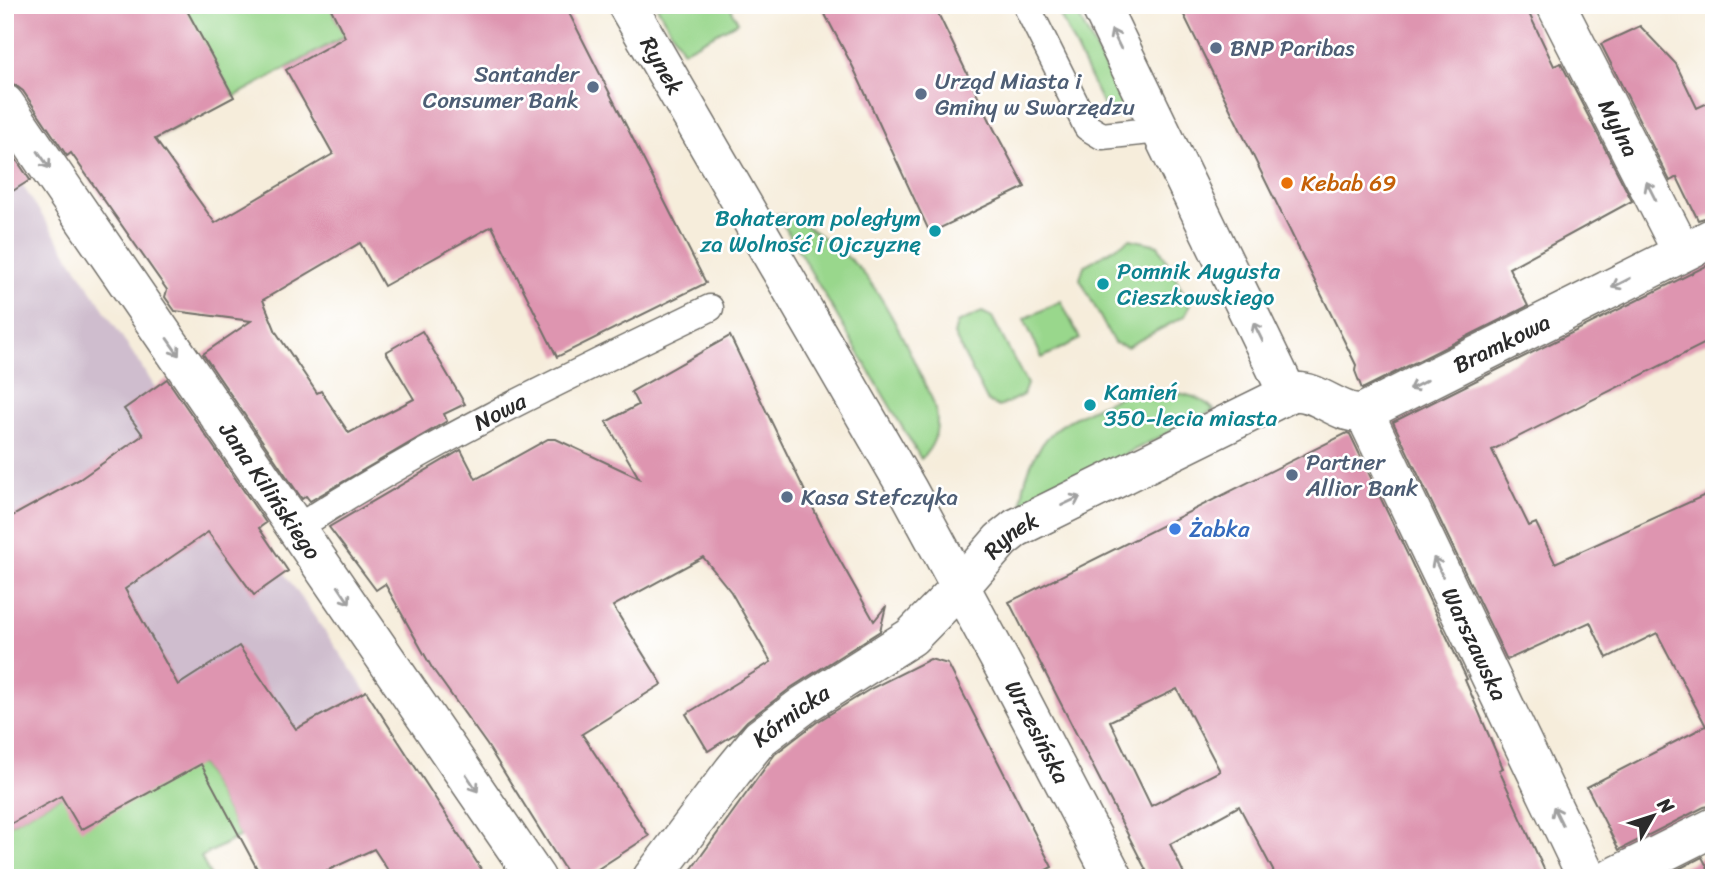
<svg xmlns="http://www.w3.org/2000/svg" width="1719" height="883" viewBox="0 0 1719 883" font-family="Sriracha,sans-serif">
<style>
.industrial{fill:#cfbdce}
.green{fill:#99d78c;stroke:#62815c;stroke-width:2}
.building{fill:#de95b0;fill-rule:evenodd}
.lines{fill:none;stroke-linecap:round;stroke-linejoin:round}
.service-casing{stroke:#726f69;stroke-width:29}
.minor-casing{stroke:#726f69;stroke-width:41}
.service{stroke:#fff;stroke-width:26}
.minor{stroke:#fff;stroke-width:38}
.oneway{stroke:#a0a0a0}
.service-dot{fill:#5c6f8a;stroke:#fff;stroke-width:2.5}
.food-dot{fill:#e8710a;stroke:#fff;stroke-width:2.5}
.culture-dot{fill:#0f9aa8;stroke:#fff;stroke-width:2.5}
.shop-dot{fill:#3f7fe0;stroke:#fff;stroke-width:2.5}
.labels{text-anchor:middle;stroke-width:5;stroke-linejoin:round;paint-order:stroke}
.service-label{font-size:23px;fill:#4e5e75;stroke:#fff;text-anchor:start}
.street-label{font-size:23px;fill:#2b2b2b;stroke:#fff}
.food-label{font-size:23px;fill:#c56008;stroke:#fff;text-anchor:start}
.culture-label{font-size:23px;fill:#0d838f;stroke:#fff;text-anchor:start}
.shop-label{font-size:23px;fill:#366cbe;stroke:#fff;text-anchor:start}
</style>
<rect width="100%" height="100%" fill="#fff"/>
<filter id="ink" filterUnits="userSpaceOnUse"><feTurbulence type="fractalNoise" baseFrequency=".0143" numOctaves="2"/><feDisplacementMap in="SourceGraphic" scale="14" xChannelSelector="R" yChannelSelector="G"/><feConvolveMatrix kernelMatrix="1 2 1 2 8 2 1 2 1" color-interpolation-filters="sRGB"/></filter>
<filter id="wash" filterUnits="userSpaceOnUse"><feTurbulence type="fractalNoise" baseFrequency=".00686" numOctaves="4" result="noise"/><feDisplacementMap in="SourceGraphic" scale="28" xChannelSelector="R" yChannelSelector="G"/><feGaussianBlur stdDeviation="1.57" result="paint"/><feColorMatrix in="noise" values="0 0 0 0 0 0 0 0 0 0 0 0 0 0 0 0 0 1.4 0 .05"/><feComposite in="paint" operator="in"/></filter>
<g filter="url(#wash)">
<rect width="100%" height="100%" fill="#f6eddb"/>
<polygon class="industrial" points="5,159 155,387 366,691 230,765 221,753 5,783"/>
<g class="green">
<polygon points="175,5 329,5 345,36 234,97 214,61 191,120 155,139 130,106"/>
<polygon points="656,5 729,5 738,22 683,51"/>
<polygon points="1055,5 1073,5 1124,105 1124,112 1119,116 1113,117 1107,113"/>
<path d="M777 214C790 213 800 223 811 229 831 243 853 259 868 279 894 314 912 358 931 397 941 420 939 441 921 459Z"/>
<polygon points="1130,239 1158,245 1190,305 1185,316 1127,347 1114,343 1080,279 1084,266"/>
<polygon points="1061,301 1080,339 1042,358 1024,319"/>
<polygon points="982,312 992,317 1027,384 1023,395 999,407 988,402 954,335 957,323"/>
<path d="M1134 391C1162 392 1194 389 1214 410L1022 506C1022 480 1034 449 1054 431 1068 418 1115 398 1134 391Z"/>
<polygon points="201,764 240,836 201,857 211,878 5,878 5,827 61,796"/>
</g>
<g id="blocks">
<g class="building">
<polygon points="24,5 184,5 234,97 155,139 215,223 333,154 286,70 345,37 329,5 565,5 706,283 557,357 492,226 384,286 360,243 263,300 276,332 317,393 321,391 349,433 414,399 386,352 422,331 465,404 444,414 447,421 310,501 306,496 302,499 203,354 251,321 175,311 165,297 167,290 71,153 67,156 23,91 15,85 5,82 5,17"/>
<polygon points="820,5 934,5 994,129 1025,187 930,233 853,67"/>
<polygon points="1179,5 1525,5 1554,66 1561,63 1632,201 1509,268 1528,306 1362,389 1355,371 1356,365"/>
<polygon points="1640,26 1676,64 1697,108 1714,100 1714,215 1698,220 1677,177 1670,181 1601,44"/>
<polygon points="5,143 30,180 5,196"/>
<polygon points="1714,262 1714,339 1492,450 1529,526 1536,523 1555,563 1714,491 1714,805 1704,807 1619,850 1587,787 1706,726 1657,633 1607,658 1590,622 1507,660 1393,422"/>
<polygon points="730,336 829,541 874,621 886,606 880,631 792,687 747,721 736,733 708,751 686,714 771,662 731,592 703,557 613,606 662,684 582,734 649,836 584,878 570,878 487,745 432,668 385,584 376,590 329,527 461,450 476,479 548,439 556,439 639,478 606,422 638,405 631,392"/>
<polygon points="167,379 266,523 259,528 288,571 254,595 208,532 125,589 178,685 239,646 296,729 366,691 487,878 393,878 374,849 311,878 262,878 201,764 81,830 61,796 5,827 5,520 80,479 143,435 124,409"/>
<path d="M1347 433 1350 434 1467 679 1465 680 1503 768 1499 770 1548 878H1277L1239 806 1170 844 1186 878H1150L1009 602ZM1177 689 1220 771 1151 806 1110 721Z"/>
<polygon points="930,659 948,664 1052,867 1031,878 685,878 775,754 817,722 872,688"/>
<polygon points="1702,857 1713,878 1661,878"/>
</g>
</g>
</g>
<g filter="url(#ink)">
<use href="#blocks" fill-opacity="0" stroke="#726f69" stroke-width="2"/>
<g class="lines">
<g class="service-casing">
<g id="service">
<polyline points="1026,5 1087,127 1102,136 1160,130"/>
<path id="s1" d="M297 528C429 442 569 376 710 308"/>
</g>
</g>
<g class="minor-casing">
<g id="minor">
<path id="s2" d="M627 5 908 490 1008 675 1114 878"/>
<polyline points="1100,5 1288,394"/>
<path id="s3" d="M1556 5 1682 252"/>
<path id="s4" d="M5 104 536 878"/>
<path id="s5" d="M1364 412 1587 878"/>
<path id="s6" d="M652 878 733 771 760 738 805 704 911 637 961 586 1001 540 1016 528 1292 392C1318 388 1341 418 1364 412L1714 237"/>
<polyline points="1612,878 1714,827"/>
</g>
</g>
<use href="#service" class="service"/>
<use href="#minor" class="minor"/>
</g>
<defs><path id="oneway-shaft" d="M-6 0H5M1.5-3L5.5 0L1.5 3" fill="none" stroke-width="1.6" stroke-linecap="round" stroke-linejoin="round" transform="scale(1.75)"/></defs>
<g class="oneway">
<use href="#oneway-shaft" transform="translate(1116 39) rotate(-116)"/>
<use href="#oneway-shaft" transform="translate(44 160) rotate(55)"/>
<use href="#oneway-shaft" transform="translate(1651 191) rotate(-117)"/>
<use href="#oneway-shaft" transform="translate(1621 283) rotate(153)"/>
<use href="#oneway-shaft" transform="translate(1258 332) rotate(-116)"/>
<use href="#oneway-shaft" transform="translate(173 347) rotate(55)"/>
<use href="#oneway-shaft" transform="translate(1418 385) rotate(153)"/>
<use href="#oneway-shaft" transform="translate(1071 501) rotate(-26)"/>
<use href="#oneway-shaft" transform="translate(1438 567) rotate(-116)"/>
<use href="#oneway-shaft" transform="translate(344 595) rotate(56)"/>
<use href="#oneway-shaft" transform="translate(472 783) rotate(56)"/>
<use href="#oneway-shaft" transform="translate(1558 816) rotate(-116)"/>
</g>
</g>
<g class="service-dot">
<circle cx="1216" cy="48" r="7"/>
<circle cx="593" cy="87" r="7"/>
<circle cx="921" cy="94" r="7"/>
<circle cx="1292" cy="475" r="7"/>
<circle cx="787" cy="497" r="7"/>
</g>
<circle class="food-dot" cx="1287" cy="183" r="7"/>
<g class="culture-dot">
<circle cx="935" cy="231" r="7"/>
<circle cx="1103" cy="284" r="7"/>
<circle cx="1090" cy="405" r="7"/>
</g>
<circle class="shop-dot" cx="1175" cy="529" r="7"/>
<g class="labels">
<g class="service-label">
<text x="1230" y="56">BNP Paribas</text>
<text x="579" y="82" text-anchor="end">Santander<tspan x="579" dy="26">Consumer Bank</tspan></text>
<text x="935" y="89">Urząd Miasta i<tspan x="935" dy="26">Gminy w Swarzędzu</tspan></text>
<text x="1306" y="470">Partner<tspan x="1306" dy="26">Allior Bank</tspan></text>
<text x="801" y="505">Kasa Stefczyka</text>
</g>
<g class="street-label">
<text dy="8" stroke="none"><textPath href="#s2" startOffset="70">Rynek</textPath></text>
<text dy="8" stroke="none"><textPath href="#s3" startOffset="138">Mylna</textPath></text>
<text dy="8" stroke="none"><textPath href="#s6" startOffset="1048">Bramkowa</textPath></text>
<text dy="8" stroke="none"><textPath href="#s1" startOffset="234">Nowa</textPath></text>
<text dy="8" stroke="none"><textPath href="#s4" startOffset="469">Jana Kilińskiego</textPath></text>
<text dy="8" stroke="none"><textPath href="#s6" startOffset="502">Rynek</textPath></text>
<text dy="8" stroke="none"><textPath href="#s5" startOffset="257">Warszawska</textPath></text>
<text dy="8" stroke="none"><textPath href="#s6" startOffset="215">Kórnicka</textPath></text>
<text dy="8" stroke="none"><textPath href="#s2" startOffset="835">Wrzesińska</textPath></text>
</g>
<g class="food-label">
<text x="1301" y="191">Kebab 69</text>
</g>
<g class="culture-label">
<text x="921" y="226" text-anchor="end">Bohaterom poległym<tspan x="921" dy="26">za Wolność i Ojczyznę</tspan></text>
<text x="1117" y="279">Pomnik Augusta<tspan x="1117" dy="26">Cieszkowskiego</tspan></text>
<text x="1104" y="400">Kamień<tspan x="1104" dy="26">350-lecia miasta</tspan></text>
</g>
<g class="shop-label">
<text x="1189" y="537">Żabka</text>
</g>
</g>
<rect width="1719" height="883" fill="none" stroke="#fff" stroke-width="28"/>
<g transform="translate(1653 816) rotate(51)" stroke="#ffffff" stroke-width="5" paint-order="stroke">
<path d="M0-5L12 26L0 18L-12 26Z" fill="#2b2b2b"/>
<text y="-10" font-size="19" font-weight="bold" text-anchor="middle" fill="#2b2b2b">N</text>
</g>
</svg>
